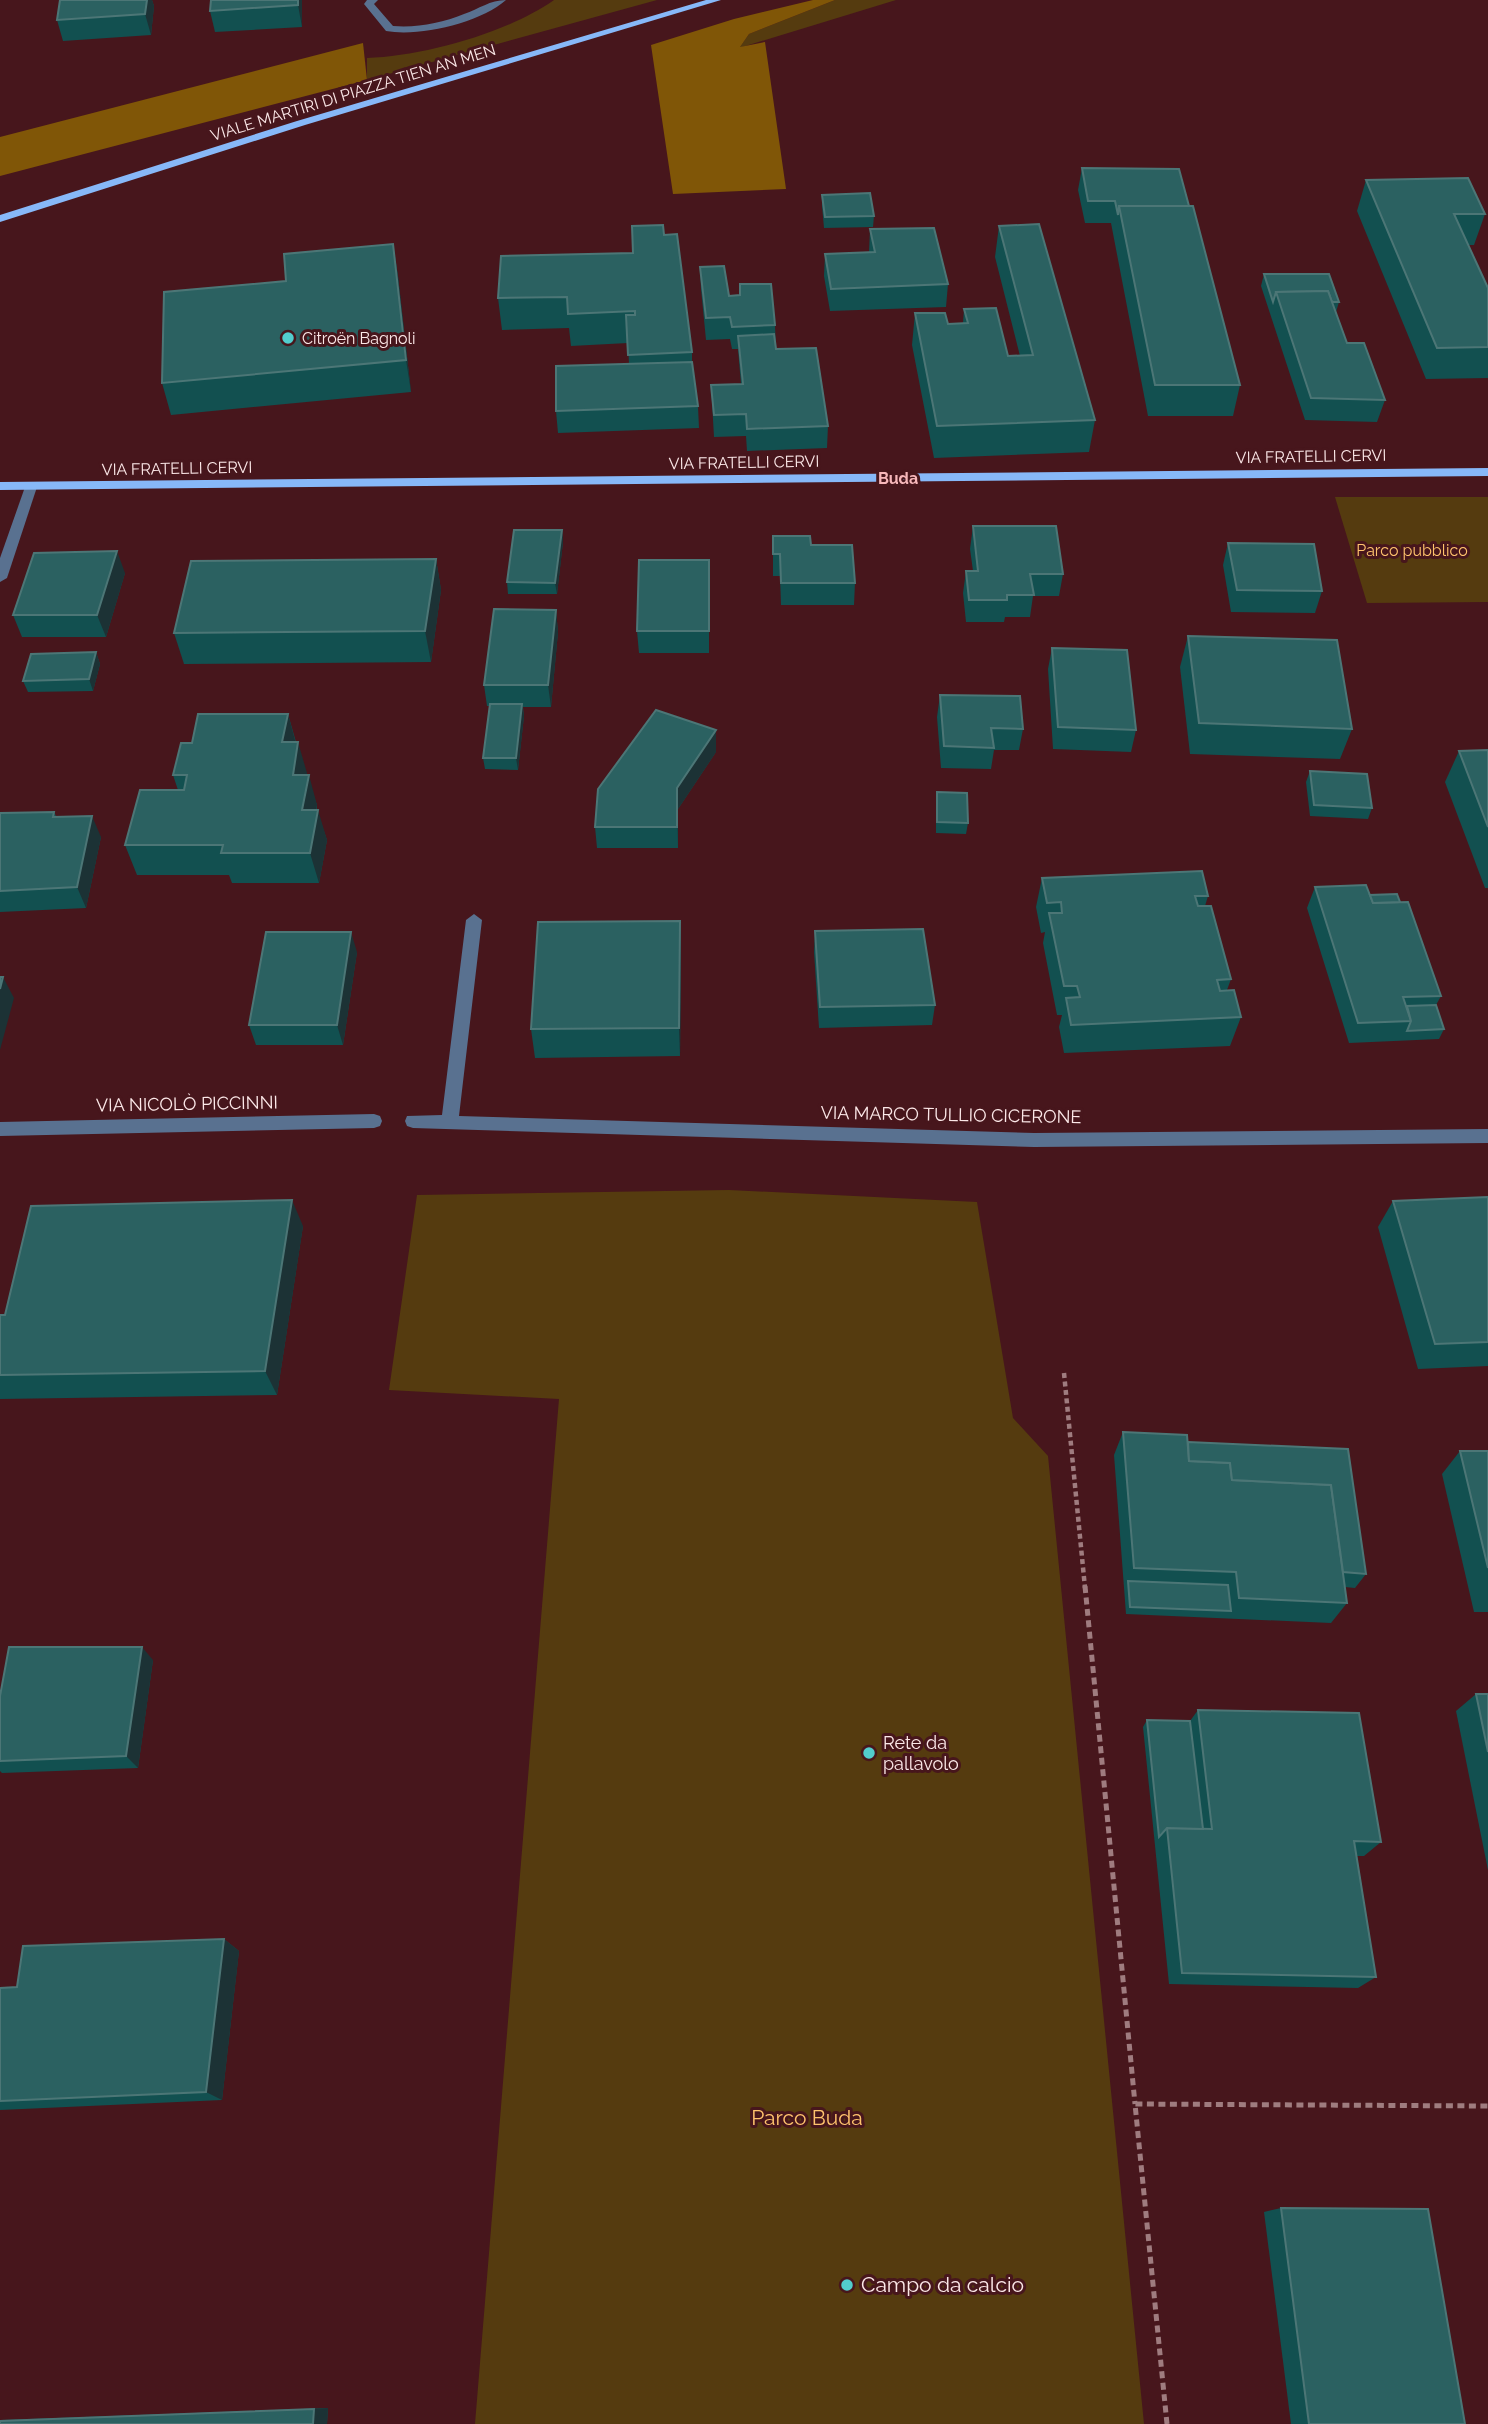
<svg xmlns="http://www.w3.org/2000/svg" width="1488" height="2424" viewBox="0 0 1488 2424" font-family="Raleway,sans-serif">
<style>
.green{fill:#553b0f}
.forest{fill:#805607}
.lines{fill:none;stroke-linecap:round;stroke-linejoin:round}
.path-far1{stroke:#9f7c7f;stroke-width:4.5;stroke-dasharray:5 3.5;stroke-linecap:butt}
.path{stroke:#9f7c7f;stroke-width:5;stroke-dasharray:7 4.5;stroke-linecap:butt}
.minor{fill:#597190;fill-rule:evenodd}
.major{fill:#87b8f8;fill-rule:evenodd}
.wall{fill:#125050}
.shaded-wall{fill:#1c3235}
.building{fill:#2b6161;stroke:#4c7676;stroke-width:2}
.poi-dot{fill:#52cdcd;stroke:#47161c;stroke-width:2.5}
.labels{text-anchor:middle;stroke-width:6;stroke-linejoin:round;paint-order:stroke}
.far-street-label{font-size:16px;fill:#fce8e8;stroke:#47161c}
.far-poi-label{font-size:16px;fill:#fce8e8;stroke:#47161c;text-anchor:start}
.far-neighbourhood-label{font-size:16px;font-weight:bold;fill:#f7b7ba;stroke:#47161c}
.far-park-label{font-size:16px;fill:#ffc46d;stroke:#47161c}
.street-label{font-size:18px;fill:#fce8e8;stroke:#47161c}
.poi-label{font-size:18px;fill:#fce8e8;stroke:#47161c;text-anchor:start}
.near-park-label{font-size:21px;fill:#ffc46d;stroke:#47161c}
.near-poi-label{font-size:21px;fill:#fce8e8;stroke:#47161c;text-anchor:start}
</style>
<rect width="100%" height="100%" fill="#47161c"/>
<g class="green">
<path d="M554 0H657L367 80V58C424 56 507 33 554 0Z"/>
<polygon points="835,0 896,0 739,48 749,34"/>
<polygon points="1488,497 1488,602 1367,603 1335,497"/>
<polygon points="729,1190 977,1202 1013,1418 1048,1456 1144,2424 475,2424 559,1399 389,1390 417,1195"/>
</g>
<g class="forest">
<polygon points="813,0 835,0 749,34 740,47 765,42 786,189 673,194 651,45 734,19"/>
<polygon points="363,43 367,80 0,176 0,137"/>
</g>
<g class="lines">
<polyline class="path-far1" points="1064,1373 1085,1588"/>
<g class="path">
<polyline points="1085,1586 1135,2104"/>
<polyline points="1167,2424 1135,2104 1488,2106"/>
</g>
<g class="minor">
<path d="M367 0H378L374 4 393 26C417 28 442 23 464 14 479 9 490 0 506 0 480 23 420 37 386 31L364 4Z"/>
<polygon points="31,483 37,487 7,578 0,582 0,558 25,487"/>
<polygon points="474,914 482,920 459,1116 1034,1133 1488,1129 1488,1143 1034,1147 413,1128 407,1126 405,1121 407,1116 442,1115 466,920"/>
<polygon points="374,1114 380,1116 382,1121 380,1126 374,1128 0,1136 0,1122"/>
</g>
<g class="major">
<polygon points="706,0 721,0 305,125 0,222 0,215 297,121"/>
<polygon points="1488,468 1488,476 0,490 0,482"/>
</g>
</g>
<g class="wall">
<polygon points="60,0 152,0 154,6 151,35 63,41 57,20"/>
<polygon points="211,0 302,0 302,27 215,32 210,11"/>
<polygon points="1082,168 1189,206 1240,385 1233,416 1148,416 1111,223 1085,223 1078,190"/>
<polygon points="1366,180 1485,214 1474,245 1468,245 1488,288 1488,378 1426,379 1357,211"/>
<polygon points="822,195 874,216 873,227 824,228 822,206"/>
<polygon points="999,226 1095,420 1089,452 934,458 912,345 915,313 948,324 963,323 964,309 1008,356 1020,356 995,257"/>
<polygon points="870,229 948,284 946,307 830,311 824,276 825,254 869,253"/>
<polygon points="664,235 692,352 692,362 698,406 699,428 558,433 556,411 629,364 628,343 571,346 569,328 502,330 498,298 633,253"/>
<polygon points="393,244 398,276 411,392 171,415 162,383 286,281"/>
<polygon points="700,267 729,296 775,325 776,349 828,426 827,448 747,451 746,436 714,437 711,385 741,384 738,349 732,349 730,339 706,340 701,289"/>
<polygon points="1264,274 1339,302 1336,312 1347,343 1385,400 1377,422 1305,420 1261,286"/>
<polygon points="973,526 1063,574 1059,596 1033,596 1030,617 1005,617 1004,622 966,622 963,593 966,571 973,571 970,549"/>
<polygon points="562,530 563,542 557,594 508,594 507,582"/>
<polygon points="773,536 811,545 855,583 854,605 781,605 780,576 773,576"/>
<polygon points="1228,543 1322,591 1315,613 1231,612 1223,565"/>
<polygon points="436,559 441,590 431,662 184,664 174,633"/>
<polygon points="709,560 709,653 639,653 637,631"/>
<polygon points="125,573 106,637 22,637 13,615"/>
<polygon points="556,610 558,632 551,707 523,707 524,716 518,770 485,769 483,758 490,706 487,706 484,685"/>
<polygon points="1188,636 1352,729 1340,759 1190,754 1180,667"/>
<polygon points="1052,648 1136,730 1131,752 1053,749 1048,669"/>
<polygon points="96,652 100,664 93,691 28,692 23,681"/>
<polygon points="940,695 1023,729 1019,750 994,750 991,769 941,768 937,717"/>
<polygon points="288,714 296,742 317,805 317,810 327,840 319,883 232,883 229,875 137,875 125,845 178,790 173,775 192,743"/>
<polygon points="1488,750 1488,888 1485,888 1445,782 1459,751"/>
<polygon points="716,752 678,809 678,848 597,848 595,827"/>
<polygon points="1310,771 1372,808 1368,819 1310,816 1306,782"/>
<polygon points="937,792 968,823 966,834 936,833 936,803"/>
<polygon points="54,812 56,816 101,837 86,908 0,912 0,813"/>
<polygon points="1042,878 1208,896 1205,906 1231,979 1227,990 1241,1017 1230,1046 1064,1053 1059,1027 1062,1015 1057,1015 1043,943 1045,932 1041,933 1036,907"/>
<polygon points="1315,887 1370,895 1400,902 1441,996 1436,1005 1444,1029 1439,1039 1349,1043 1307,908"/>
<polygon points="680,921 681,950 680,1056 535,1058 531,1029"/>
<polygon points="815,931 935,1005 932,1025 819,1028 814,952"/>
<polygon points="357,952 343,1045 256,1045 249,1025"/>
<polygon points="1488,1197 1488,1366 1418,1369 1378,1227 1393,1201"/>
<polygon points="303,1226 277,1395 0,1399 0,1315 5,1315"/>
<polygon points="1123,1432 1188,1442 1366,1574 1355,1588 1345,1587 1347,1603 1331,1623 1126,1614 1114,1455"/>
<polygon points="1460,1451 1488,1451 1488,1612 1474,1612 1442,1474"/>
<polygon points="153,1660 138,1768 2,1773 0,1771 0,1761"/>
<polygon points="1476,1694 1488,1694 1488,1870 1456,1711"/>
<polygon points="1198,1710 1381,1842 1364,1856 1357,1856 1376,1977 1358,1988 1169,1984 1143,1727 1147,1720 1190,1721"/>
<polygon points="224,1939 239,1951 222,2100 0,2110 0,1988 17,1987"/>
<polygon points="1281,2208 1465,2424 1291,2424 1264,2212"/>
<polygon points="328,2408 327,2424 0,2424 0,2420"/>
</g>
<g class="shaded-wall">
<polygon points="147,0 152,0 154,6 151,35 145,14"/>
<polygon points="298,0 302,0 302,27 298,5"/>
<polygon points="393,244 398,276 411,392 406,360"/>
<polygon points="562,530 563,542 557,594 555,583"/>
<polygon points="117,551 125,573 106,637 97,615"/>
<polygon points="436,559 441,590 431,662 425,631"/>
<polygon points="556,610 558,632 551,707 548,685"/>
<polygon points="96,652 100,664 93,691 89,679"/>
<polygon points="522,704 524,716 518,770 516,758"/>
<polygon points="288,714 296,744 282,742"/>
<polygon points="716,730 716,752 678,809 678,848 677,788"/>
<polygon points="298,742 307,773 302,805 293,775"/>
<polygon points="309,775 317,805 311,840 302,810"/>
<polygon points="318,810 327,840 319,883 310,853"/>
<polygon points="92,816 101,837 86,908 77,887"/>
<polygon points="680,921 681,950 680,1056 679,1028"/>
<polygon points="351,932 357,952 343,1045 337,1025"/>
<polygon points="3,977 14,998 0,1050 0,989"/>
<polygon points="292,1200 303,1226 277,1395 265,1371"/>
<polygon points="142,1647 153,1660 138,1768 126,1756"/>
<polygon points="224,1939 239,1951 222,2100 206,2092"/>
<polygon points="328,2408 327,2424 313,2424 314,2409"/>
</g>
<g class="building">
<polygon points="60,0 147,0 145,14 57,20"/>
<polygon points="211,0 298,0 298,5 210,11"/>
<polygon points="1082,168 1179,169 1189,206 1119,206 1118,215 1115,201 1088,201"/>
<polygon points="1468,178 1485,214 1454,214 1488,288 1488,347 1437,348 1366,180"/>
<polygon points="870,193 874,216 825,217 822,195"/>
<polygon points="1119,206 1193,206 1240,385 1155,385"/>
<polygon points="1039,224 1095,420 937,426 915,313 945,313 948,324 968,323 964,309 996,308 1008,356 1033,355 999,226"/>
<polygon points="663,225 664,235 677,234 692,352 628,355 626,315 635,315 635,311 568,314 567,297 498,298 501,256 633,253 632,226"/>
<polygon points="934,228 948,284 831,289 825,254 875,252 870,229"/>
<polygon points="393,244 406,360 162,383 164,292 286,281 284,254"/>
<polygon points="724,266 729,296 740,295 740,284 771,284 775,325 732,327 730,317 706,318 700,267"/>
<polygon points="1264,274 1329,274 1339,302 1332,302 1328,291 1276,292 1273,302"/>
<polygon points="1328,291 1347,343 1364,343 1385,400 1311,398 1276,292"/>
<polygon points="774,334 776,349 816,348 828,426 747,429 746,414 714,415 711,385 743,384 738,336"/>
<polygon points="692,362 698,406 556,411 556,366"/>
<polygon points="973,526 1056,526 1063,574 1030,574 1034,595 1007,595 1007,600 969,600 966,571 978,571"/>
<polygon points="514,530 562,530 555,583 507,582"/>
<polygon points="773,536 810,536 811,545 852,545 855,583 781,583 780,554 773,554"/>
<polygon points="1228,543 1314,544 1322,591 1237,590"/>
<polygon points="117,551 97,615 13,615 34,553"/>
<polygon points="436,559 425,631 174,633 191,561"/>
<polygon points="639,560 709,560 709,631 637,631"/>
<polygon points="494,609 556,610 548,685 484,685"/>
<polygon points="1188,636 1337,640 1352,729 1199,723"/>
<polygon points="1052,648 1127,650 1136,730 1058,727"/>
<polygon points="96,652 89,679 23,681 31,654"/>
<polygon points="940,695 1020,696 1023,729 991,728 994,748 944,746"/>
<polygon points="490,704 522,704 516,758 483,758"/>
<polygon points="656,710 716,730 677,788 677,827 595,827 598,789"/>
<polygon points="198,714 288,714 282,742 298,742 293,775 309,775 302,810 318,810 310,853 221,853 223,845 125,845 140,790 184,790 187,775 173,775 181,743 192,743"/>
<polygon points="1488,750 1488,827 1459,751"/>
<polygon points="1310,771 1367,774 1372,808 1314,805"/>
<polygon points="937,792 967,793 968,823 937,822"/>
<polygon points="54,812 53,817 92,816 77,887 0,891 0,813"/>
<polygon points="1202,871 1208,896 1195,896 1198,906 1211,906 1231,979 1217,980 1220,991 1234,990 1241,1017 1071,1025 1066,998 1080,997 1077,986 1064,986 1049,913 1062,913 1061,902 1047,903 1042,878"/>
<polygon points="1366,885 1373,903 1408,902 1441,996 1403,997 1411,1021 1358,1023 1315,887"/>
<polygon points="1397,894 1400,902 1373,903 1370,895"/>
<polygon points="680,921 679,1028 531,1029 538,922"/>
<polygon points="923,929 935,1005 820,1007 815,931"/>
<polygon points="266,932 351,932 337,1025 249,1025"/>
<polygon points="0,977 3,977 0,989"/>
<polygon points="1436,1005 1444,1029 1407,1031 1411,1021 1407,1006"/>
<polygon points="1488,1197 1488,1342 1435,1344 1393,1201"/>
<polygon points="292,1200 265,1371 0,1375 0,1315 5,1315 31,1206"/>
<polygon points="1123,1432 1187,1435 1189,1461 1230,1463 1232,1480 1331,1485 1347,1603 1239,1598 1236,1572 1134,1568"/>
<polygon points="1188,1442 1348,1449 1366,1574 1343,1572 1331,1485 1232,1480 1230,1463 1189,1461"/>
<polygon points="1460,1451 1488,1451 1488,1568"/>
<polygon points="1128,1581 1228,1585 1231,1611 1130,1607"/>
<polygon points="9,1647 142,1647 126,1756 0,1761 0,1696"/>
<polygon points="1476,1694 1488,1694 1488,1752"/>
<polygon points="1198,1710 1359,1713 1381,1842 1354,1841 1376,1977 1182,1973 1167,1828 1212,1829"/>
<polygon points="1147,1720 1190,1721 1203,1829 1167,1828 1159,1837"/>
<polygon points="224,1939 206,2092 0,2101 0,1988 17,1987 23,1946"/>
<polygon points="1281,2208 1428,2209 1465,2424 1309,2424"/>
<polygon points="314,2409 313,2424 0,2424 0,2421"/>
</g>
<g class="poi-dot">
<circle cx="288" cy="338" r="7"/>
<circle cx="869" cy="1753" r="7"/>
<circle cx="847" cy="2285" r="7"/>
</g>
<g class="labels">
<g class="far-street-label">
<text transform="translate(353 92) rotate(-17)" y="6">VIALE MARTIRI DI PIAZZA TIEN AN MEN</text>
<text transform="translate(1311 456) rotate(-1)" y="6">VIA FRATELLI CERVI</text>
<text transform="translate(744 462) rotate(-1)" y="6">VIA FRATELLI CERVI</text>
<text transform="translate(177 468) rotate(-1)" y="6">VIA FRATELLI CERVI</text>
</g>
<g class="far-poi-label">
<text x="302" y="344">Citroën Bagnoli</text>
</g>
<g class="far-neighbourhood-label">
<text x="898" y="484">Buda</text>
</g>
<g class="far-park-label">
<text x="1412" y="556">Parco pubblico</text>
</g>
<g class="street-label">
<text transform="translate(187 1104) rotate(-1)" y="6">VIA NICOLÒ PICCINNI</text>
<text transform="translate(951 1115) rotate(1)" y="6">VIA MARCO TULLIO CICERONE</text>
</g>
<g class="poi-label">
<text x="883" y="1749">Rete da<tspan x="883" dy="21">pallavolo</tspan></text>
</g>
<g class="near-park-label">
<text x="807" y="2125">Parco Buda</text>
</g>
<g class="near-poi-label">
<text x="861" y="2292">Campo da calcio</text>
</g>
</g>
</svg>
